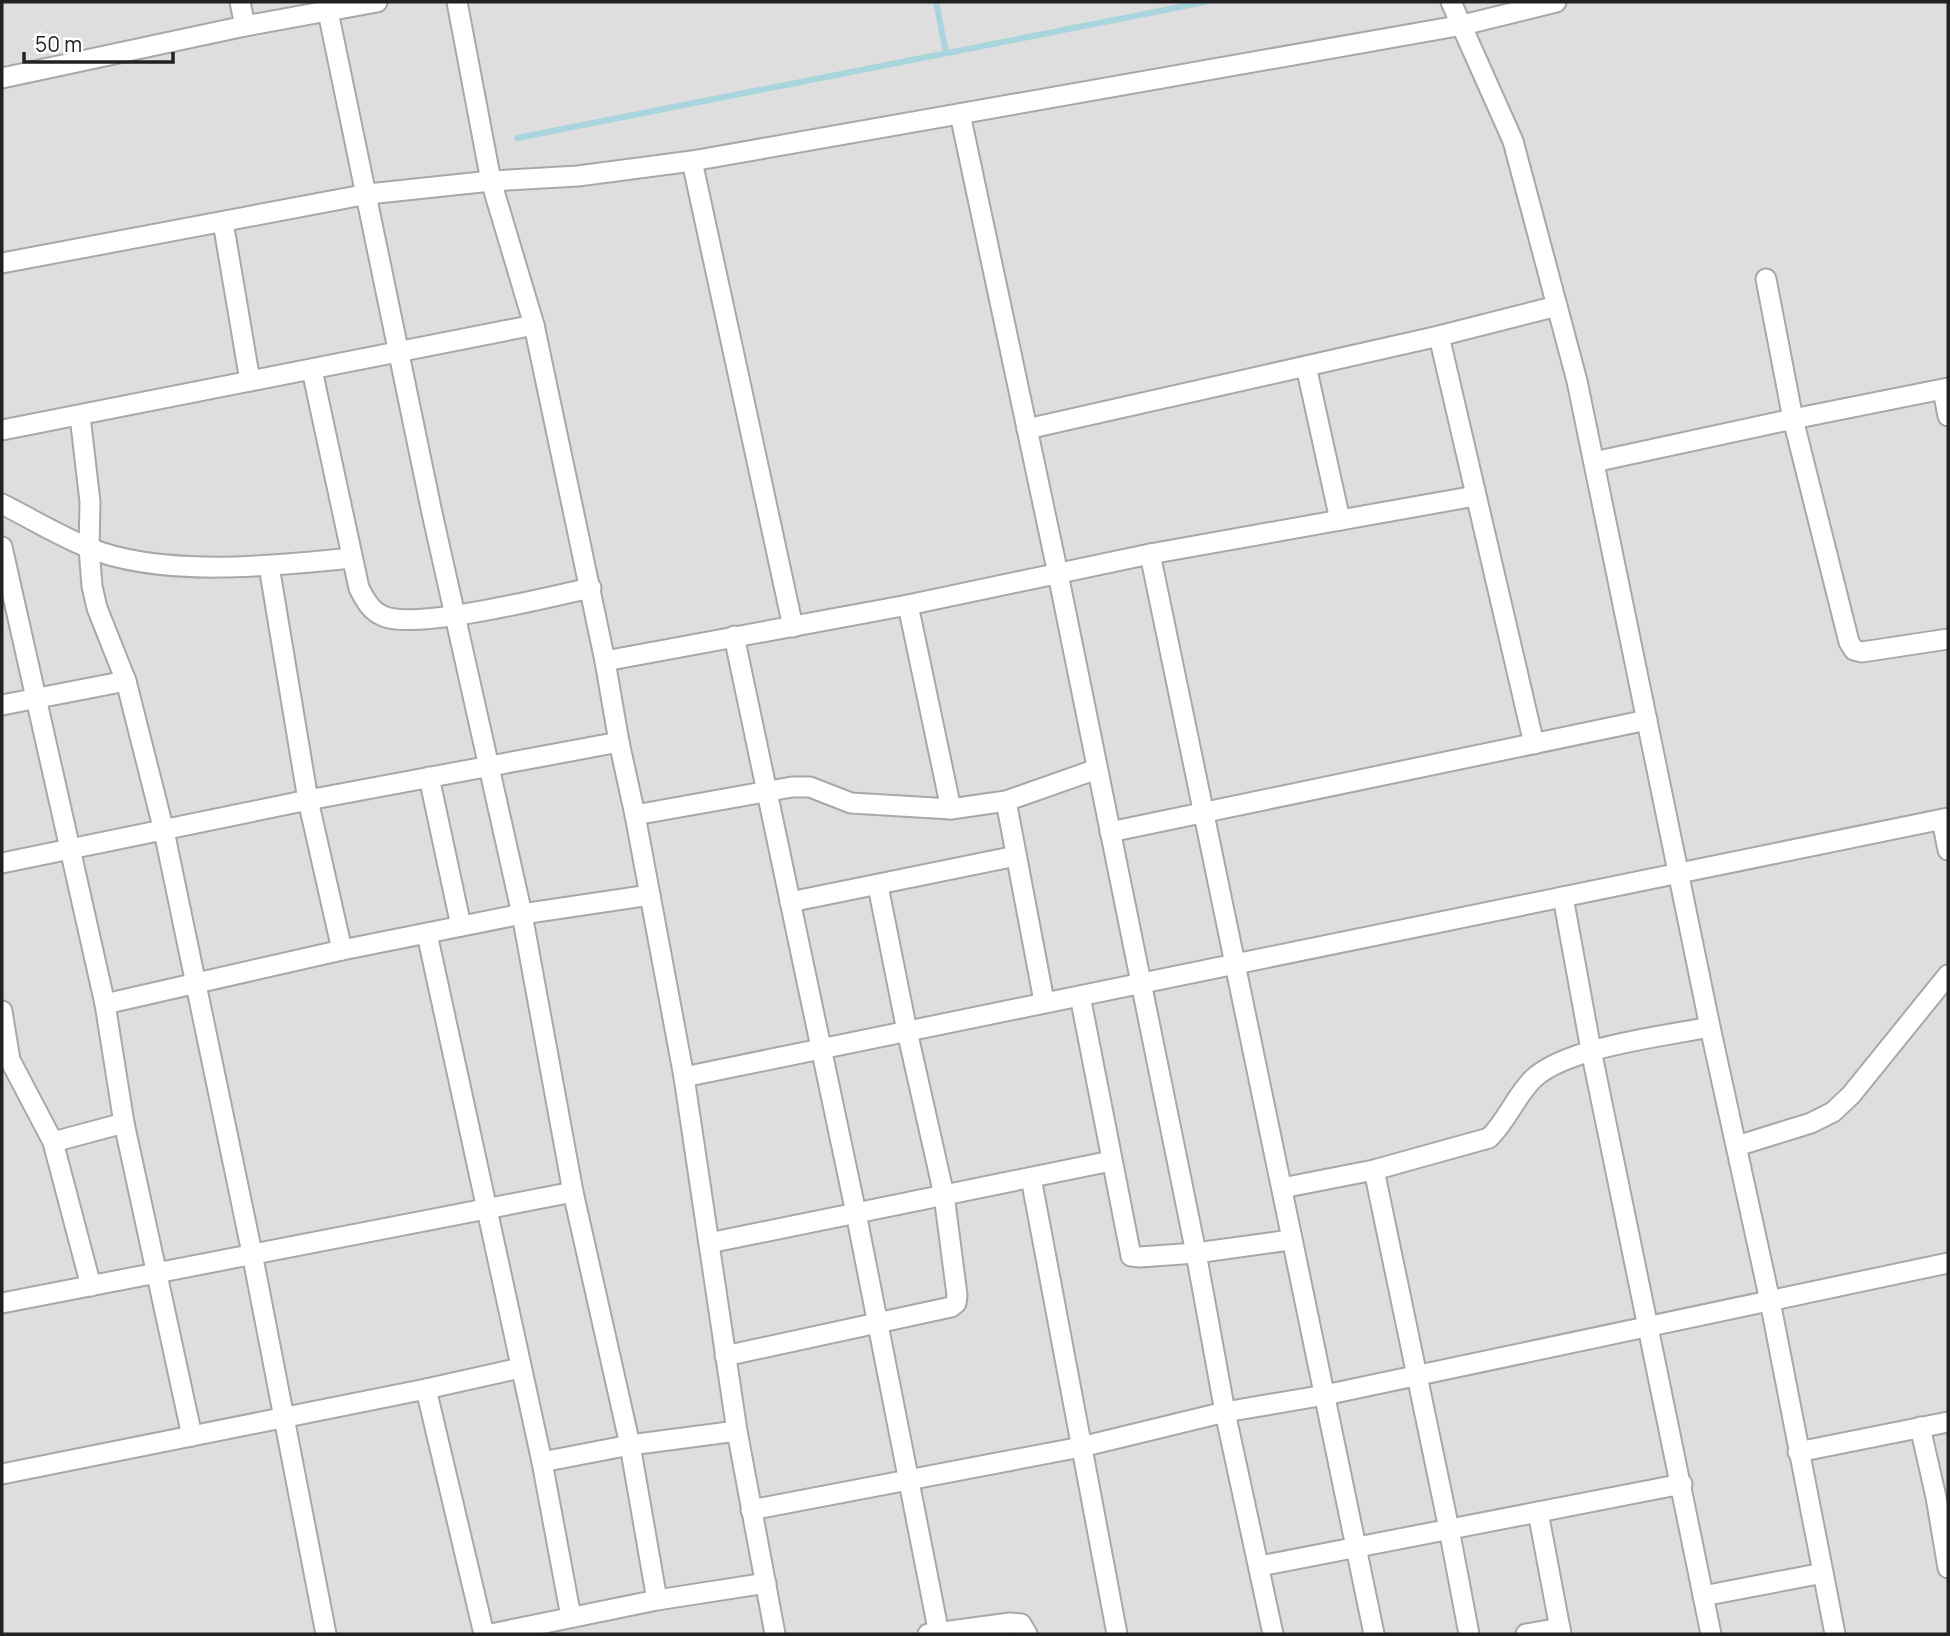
<svg xmlns="http://www.w3.org/2000/svg" width="1950" height="1636" viewBox="0 0 1950 1636" font-family="Manrope,sans-serif">
<style>
.residential{fill:#dfdede}
.lines{fill:none;stroke-linecap:round;stroke-linejoin:round}
.stream{stroke:#a9d6de;stroke-width:6}
.minor-casing{stroke:#a8a8a8;stroke-width:23}
.minor{stroke:#fff;stroke-width:19}
</style>
<rect width="100%" height="100%" fill="#f1eee8"/>
<rect class="residential" x="2" y="2" width="1946" height="1632"/>
<g class="lines">
<g class="stream">
<polyline points="936,2 946,53"/>
<polyline points="517,138 1205,2"/>
</g>
<g class="minor-casing">
<g id="minor">
<polyline points="240,2 245,26"/>
<polyline points="326,2 432,513 522,914 573,1192 630,1445 657,1600"/>
<polyline points="457,2 491,181 534,325 605,661 619,742 635,815 684,1077 737,1431 775,1634"/>
<polyline points="1451,2 1513,141 1577,381 1710,1027 1770,1301 1835,1634"/>
<polyline points="2,78 245,26 377,2"/>
<polyline points="960,114 1058,574 1196,1253 1225,1412 1273,1634"/>
<polyline points="692,161 793,627"/>
<polyline points="223,222 250,381"/>
<polyline points="2,263 368,194 491,181 578,176 692,161 1463,25 1556,2"/>
<polyline points="1766,279 1793,419 1849,642 1854,650 1862,652 1948,639"/>
<polyline points="1439,336 1534,744"/>
<polyline points="1306,366 1340,520"/>
<path d="M312 370 359 588C365 600 371 611 383 616 416 631 551 596 591 588"/>
<polyline points="1943,390 1948,416"/>
<polyline points="80,416 90,502 89,548 92,586 97,608 126,681 164,831 252,1253 326,1634"/>
<polyline points="1027,429 1439,336 1557,306"/>
<polyline points="2,430 534,325"/>
<polyline points="1594,462 1793,419 1948,388"/>
<path d="M2 504C30 518 58 535 87 547 159 578 275 566 351 558"/>
<polyline points="2,547 105,1004 124,1123 192,1436"/>
<polyline points="1150,554 1374,1634"/>
<polyline points="269,566 308,800 342,950"/>
<polyline points="908,605 951,809"/>
<polyline points="734,636 856,1213 939,1634"/>
<polyline points="605,661 908,605 1150,554 1475,496"/>
<polyline points="2,705 126,681"/>
<polyline points="429,777 461,926"/>
<polyline points="1006,801 1044,1001"/>
<polyline points="635,815 792,787 810,787 851,803 951,809 1006,801 1097,769"/>
<polyline points="1942,820 1948,850"/>
<polyline points="1110,832 1647,720"/>
<polyline points="2,863 308,800 619,742"/>
<polyline points="1563,897 1591,1050 1711,1634"/>
<polyline points="790,902 1016,856"/>
<polyline points="427,934 542,1462 571,1617"/>
<polyline points="1080,996 1131,1256 1140,1257 1196,1253 1290,1240"/>
<polyline points="105,1004 342,950 522,914 650,895"/>
<polyline points="2,1011 10,1060 53,1142 91,1286"/>
<polyline points="684,1077 1948,818"/>
<polyline points="53,1142 124,1123"/>
<polyline points="1737,1146 1811,1123 1833,1112 1851,1095 1948,975"/>
<polyline points="1374,1170 1449,1529 1469,1634"/>
<polyline points="1031,1178 1117,1634"/>
<path d="M1282 1188 1374 1170 1489 1138C1507 1121 1516 1095 1534 1078 1568 1047 1664 1036 1710 1027"/>
<polyline points="709,1243 1111,1161"/>
<polyline points="2,1303 573,1192"/>
<polyline points="725,1356 951,1307 956,1303 957,1295 944,1195 907,1031 878,886"/>
<polyline points="426,1389 484,1634"/>
<polyline points="1920,1427 1936,1497 1948,1568"/>
<polyline points="1798,1452 1948,1422"/>
<polyline points="542,1462 630,1445 737,1431"/>
<polyline points="2,1474 426,1389 520,1368"/>
<polyline points="751,1510 1081,1447 1225,1412 1325,1395 1948,1263"/>
<polyline points="1538,1512 1561,1634"/>
<polyline points="1260,1566 1682,1484"/>
<polyline points="1703,1596 1823,1573"/>
<polyline points="491,1634 657,1600 766,1583"/>
<polyline points="928,1634 1010,1623 1021,1624 1027,1634"/>
<polyline points="1526,1634 1560,1628"/>
</g>
</g>
<use href="#minor" class="minor"/>
</g>
<rect width="1950" height="1636" fill="none" stroke="#212121" stroke-width="7"/>
<path d="M24 52v10h149v-10" fill="none" stroke="#212121" stroke-width="3.5"/>
<text x="35" y="52" font-size="21" fill="#212121" stroke="#ffffff" stroke-width="5" paint-order="stroke">50 m</text>
</svg>
